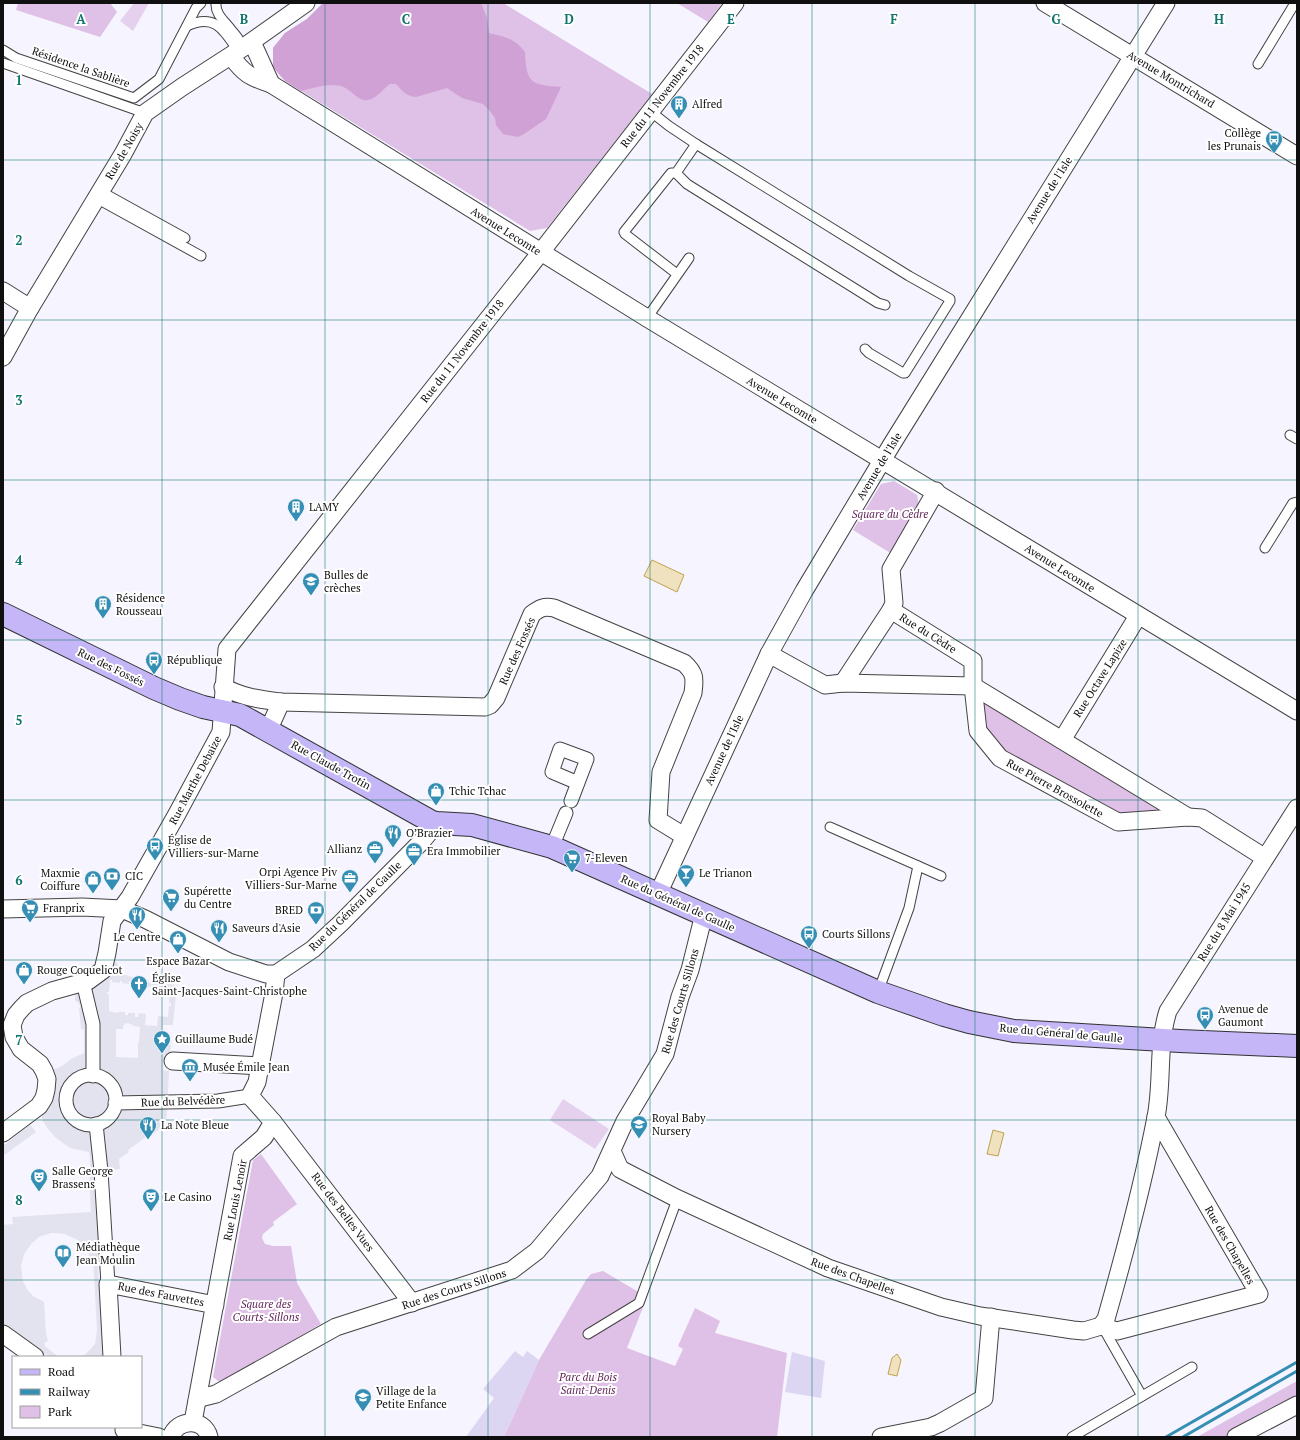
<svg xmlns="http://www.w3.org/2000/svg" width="1300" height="1440" viewBox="0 0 1300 1440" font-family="'PT Serif',serif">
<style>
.farmland{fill:#ddd6f2}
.green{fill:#dfc0e6}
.forest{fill:#cfa1d5}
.pitch{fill:#e5d1ee}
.plaza{fill:#e3e2ef;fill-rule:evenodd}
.water{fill:#f0e2be;stroke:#c0a24c}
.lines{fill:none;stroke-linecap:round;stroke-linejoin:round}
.service-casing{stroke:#434343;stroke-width:11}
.pedestrian-casing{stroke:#434343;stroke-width:15}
.minor-casing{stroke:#434343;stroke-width:19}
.secondary-casing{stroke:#323232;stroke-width:24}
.service{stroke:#fff;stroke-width:9}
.pedestrian{stroke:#fff;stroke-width:13}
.minor{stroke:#fff;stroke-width:17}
.secondary{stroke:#c5b6f7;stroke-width:22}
.rail{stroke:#358eb3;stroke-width:3}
.grid{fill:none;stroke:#0f766e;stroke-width:1;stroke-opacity:0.55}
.labels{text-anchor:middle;stroke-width:4;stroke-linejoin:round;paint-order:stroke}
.street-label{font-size:11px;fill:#101010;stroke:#fff}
.poi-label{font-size:11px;fill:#101010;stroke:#fff;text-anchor:start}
.park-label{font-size:11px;font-style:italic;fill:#62265a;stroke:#fff}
.grid-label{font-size:13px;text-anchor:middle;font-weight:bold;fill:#0f766e;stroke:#fff;stroke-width:4;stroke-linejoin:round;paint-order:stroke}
</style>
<rect width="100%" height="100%" fill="#f6f4fe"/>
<g class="farmland">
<polygon points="515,1351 523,1357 527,1351 539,1360 504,1437 466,1437 494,1398 483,1389"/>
<polygon points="792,1352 825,1361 821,1398 785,1392"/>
</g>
<g class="green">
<polygon points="18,3 110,3 117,12 100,37 16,10"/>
<polygon points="323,3 503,3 652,94 547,228 530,231 285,81 273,67 273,48 285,33 307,19"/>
<polygon points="677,3 722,3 708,22"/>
<polygon points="894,481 917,495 920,510 892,554 853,530 881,484"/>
<polygon points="973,686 1188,817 1118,822 1000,758 978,731"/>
<polygon points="261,1154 297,1204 273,1222 274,1225 263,1234 262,1238 265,1244 273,1246 291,1246 297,1283 321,1324 221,1383 213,1377 253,1160"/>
<polygon points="603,1271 647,1297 627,1348 675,1366 683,1349 678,1346 695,1308 720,1321 715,1333 787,1353 777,1437 504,1437 539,1360 586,1280 591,1274"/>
<polygon points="1297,1381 1297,1400 1230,1437 1197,1437"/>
</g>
<path class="forest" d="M323 3H481L487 18 489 33C505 37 514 38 525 52 526 83 531 85 561 87L546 119 524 134 518 137 503 134 496 125 495 118 490 111 483 104 462 98 447 88 416 97C406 96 402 91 396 84H390C384 88 376 99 368 100 358 102 350 88 341 86 328 83 314 88 301 91L285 81 273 67V48L285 33 307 19Z"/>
<g class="pitch">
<polygon points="134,3 149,3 133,31 120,21"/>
<polygon points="563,1099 609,1129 595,1149 550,1120"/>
</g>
<g class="plaza">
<path d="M112 958 122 969V974L148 982 177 985 173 1025H163L161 1045H171L170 1056 164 1055 163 1070 169 1071 166 1128H161L151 1135 150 1134 128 1150 129 1152 119 1159 120 1169 101 1171 103 1265H98L103 1357H79L85 1355 95 1344 97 1330 93 1257H89V1252L78 1240 65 1234 57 1233H51L39 1237 32 1243 24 1254 21 1266 23 1281 27 1289 33 1296 44 1302 46 1333 48 1341 44 1343 45 1346 57 1356 59 1357H50L3 1324V1225L13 1224 12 1217 91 1212 89 1172H91L89 1152 70 1148 55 1137 48 1129 43 1121 40 1111 50 1071 62 1066 71 1059 84 1053V1029H81L80 1018 79 1009 81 1006 75 1000 76 989ZM110 980H112V982L120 983V981H122V983L129 984V981H132V985H139V983H142V986L151 987V985H152L153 987 160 988 161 986V988L169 989V987H171V989H173V991H170L169 1003H171V1006H169L168 1017 158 1016 157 1026 145 1025 146 1014 139 1013 138 1017H135V1013H128V1015H125V1012H119L116 1013 109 1011V994H107V992H109L110 983 108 982H110ZM126 1023 131 1024 134 1026 140 1027 139 1042 138 1043V1058L116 1057V1029H123V1026Z"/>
<polygon points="30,1125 36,1132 3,1156 3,1146"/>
</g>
<g class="water">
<polygon points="652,560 684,575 677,592 644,576"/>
<polygon points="993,1130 1004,1133 998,1156 987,1154"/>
<polygon points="897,1354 901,1360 897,1376 888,1374 892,1358"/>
</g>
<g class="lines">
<g class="service-casing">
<g id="service">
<path d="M216 3C215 15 226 22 232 31 237 36 240 42 244 47"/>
<path d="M187 26C215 13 224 30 238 51"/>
<polyline points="3,50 16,58 134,98 159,79 196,8 201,3"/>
<polyline points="3,63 145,113"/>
<polyline points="1258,64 1295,3"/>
<polyline points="650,111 669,126 696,144 909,276 950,299 950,301 905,373 903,373 869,353 865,349"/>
<polyline points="676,173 687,184 878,303 885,305"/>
<polyline points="100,191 185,238"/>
<polyline points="96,198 201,256"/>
<polyline points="677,274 625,234 624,232 671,173 676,173 696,144"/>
<polyline points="647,318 689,258"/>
<polyline points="1290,435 1297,439"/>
<polyline points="1265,548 1293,503 1297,502"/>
<polyline points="830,827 941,876"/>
<polyline points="878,992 909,908 918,866"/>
<polyline points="1102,1326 1142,1396"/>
<polyline points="588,1334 639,1303 675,1205 676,1198"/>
<polyline points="1072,1437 1192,1367"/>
</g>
</g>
<g class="pedestrian-casing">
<g id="pedestrian">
<polyline points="571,801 587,759 560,749 552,772 578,783"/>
<polyline points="552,847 566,813"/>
<polyline points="83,982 93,1024 93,1076"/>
<circle cx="91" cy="1100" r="25"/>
<polyline points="115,1103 218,1101 250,1096"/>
<polyline points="96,1124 101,1171 108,1284"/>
</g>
</g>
<g class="minor-casing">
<g id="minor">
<polyline points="1045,3 1297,156"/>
<polyline points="252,42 271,84"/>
<path d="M231 56C244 74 250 77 271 84L647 318 1297 711"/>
<polyline points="3,291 30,308"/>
<polyline points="3,357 30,308 123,154 145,113 182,87 244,47 306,3"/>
<polyline points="891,610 973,661 973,686 978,731 1000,758 1118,822 1188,817 1202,818 1259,854"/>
<polyline points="769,654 825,685 843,683 973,686 1188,817"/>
<polyline points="843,683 891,610 894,603 891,569 936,491"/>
<path d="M223 687C245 698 258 699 281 702L485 707 490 705 496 698 532 614C540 608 544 606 554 608L684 663C695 673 695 678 693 693L661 772 658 820 684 836"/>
<polyline points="268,731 281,702"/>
<polyline points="1062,740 1138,616"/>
<polyline points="658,894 769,654 804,591 892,444 1166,3"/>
<polyline points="3,909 82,907 122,909 145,919 229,962 266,974 276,974 313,949 341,923 422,841 437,823"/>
<polyline points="173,1061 260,1066"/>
<polyline points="273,1122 412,1303"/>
<polyline points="3,1133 39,1106 44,1098 46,1090 47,1079 44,1071 40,1064 21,1049 14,1037 12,1025 16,1015 22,1008 27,1003 52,991 88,981 103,970 107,953 112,921 130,897 177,814 221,732 227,649 530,266 735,3"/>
<path d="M612 1151 620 1169 676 1198 828 1268 941 1307 980 1316 1073 1330 1084 1331 1101 1326 1106 1319C1125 1252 1143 1185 1156 1117 1163 1082 1157 1045 1168 1011L1297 808"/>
<polyline points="1101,1326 1117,1331 1259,1294 1156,1117"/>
<polyline points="3,1334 35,1357"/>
<polyline points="112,1357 108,1284 215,1305"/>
<polyline points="197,1401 200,1398 216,1394 336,1327 512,1270 537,1251 600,1176 625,1121 665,1054 680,997 690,970 704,914"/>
<polyline points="193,1422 242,1156 264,1137 273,1122 250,1096 257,1082 274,993 276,974"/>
<polyline points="124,1430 159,1437"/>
<path d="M171 1437C177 1419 204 1417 209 1437"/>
<polyline points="881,1437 931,1427 940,1423 984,1398 991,1317"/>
<polyline points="1236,1437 1297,1405"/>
</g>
</g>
<g class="secondary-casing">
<polyline id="secondary" points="3,614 154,688 180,699 203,707 240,715 432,822 437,823 472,825 552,847 878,992 944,1015 969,1022 1014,1031 1180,1041 1297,1046"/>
</g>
<use href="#service" class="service"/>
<use href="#pedestrian" class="pedestrian"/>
<use href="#minor" class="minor"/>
<use href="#secondary" class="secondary"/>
<g class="rail">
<polyline points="1166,1437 1297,1362"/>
<polyline points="1183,1437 1297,1371"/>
</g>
</g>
<path class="grid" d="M162 3V1437M325 3V1437M488 3V1437M650 3V1437M812 3V1437M975 3V1437M1138 3V1437M3 160H1297M3 320H1297M3 480H1297M3 640H1297M3 800H1297M3 960H1297M3 1120H1297M3 1280H1297"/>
<defs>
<g id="building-pin" transform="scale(0.9)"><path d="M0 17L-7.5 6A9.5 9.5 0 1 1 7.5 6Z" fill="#358eb3" stroke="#fff"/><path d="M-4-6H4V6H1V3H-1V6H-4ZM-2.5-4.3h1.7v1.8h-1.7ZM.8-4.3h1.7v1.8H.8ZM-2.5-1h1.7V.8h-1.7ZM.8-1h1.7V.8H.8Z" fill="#fff"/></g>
<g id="bus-pin" transform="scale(0.9)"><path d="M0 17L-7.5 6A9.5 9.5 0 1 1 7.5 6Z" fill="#358eb3" stroke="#fff"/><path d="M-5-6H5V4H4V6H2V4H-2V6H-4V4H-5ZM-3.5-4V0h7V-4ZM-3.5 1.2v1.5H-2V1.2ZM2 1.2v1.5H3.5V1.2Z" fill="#fff"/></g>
<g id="school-pin" transform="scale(0.9)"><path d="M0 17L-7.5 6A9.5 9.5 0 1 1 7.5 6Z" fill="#358eb3" stroke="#fff"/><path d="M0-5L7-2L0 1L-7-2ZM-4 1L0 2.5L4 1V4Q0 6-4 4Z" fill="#fff"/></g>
<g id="shop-pin" transform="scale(0.9)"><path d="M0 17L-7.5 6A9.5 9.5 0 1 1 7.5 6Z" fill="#358eb3" stroke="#fff"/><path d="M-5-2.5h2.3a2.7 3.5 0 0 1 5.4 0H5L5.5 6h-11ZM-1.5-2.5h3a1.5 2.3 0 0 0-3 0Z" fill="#fff"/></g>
<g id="restaurant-pin" transform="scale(0.9)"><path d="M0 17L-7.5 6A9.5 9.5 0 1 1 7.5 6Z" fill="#358eb3" stroke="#fff"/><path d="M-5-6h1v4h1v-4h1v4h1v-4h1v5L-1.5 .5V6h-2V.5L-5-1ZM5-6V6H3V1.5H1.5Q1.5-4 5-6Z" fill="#fff"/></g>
<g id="office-pin" transform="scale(0.9)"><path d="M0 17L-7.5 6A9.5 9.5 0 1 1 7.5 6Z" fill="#358eb3" stroke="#fff"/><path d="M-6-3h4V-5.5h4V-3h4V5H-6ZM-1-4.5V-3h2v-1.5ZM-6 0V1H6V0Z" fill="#fff"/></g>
<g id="supermarket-pin" transform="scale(0.9)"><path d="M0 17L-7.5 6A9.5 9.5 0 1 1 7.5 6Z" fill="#358eb3" stroke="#fff"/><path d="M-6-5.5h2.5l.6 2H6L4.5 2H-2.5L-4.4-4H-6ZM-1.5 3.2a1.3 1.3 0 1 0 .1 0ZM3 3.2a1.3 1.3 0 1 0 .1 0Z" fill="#fff"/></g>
<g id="bar-pin" transform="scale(0.9)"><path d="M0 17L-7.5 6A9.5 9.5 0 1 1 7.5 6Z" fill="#358eb3" stroke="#fff"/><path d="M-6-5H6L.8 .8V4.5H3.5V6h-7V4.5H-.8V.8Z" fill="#fff"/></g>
<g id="bank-pin" transform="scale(0.9)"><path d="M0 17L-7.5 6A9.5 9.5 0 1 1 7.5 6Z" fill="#358eb3" stroke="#fff"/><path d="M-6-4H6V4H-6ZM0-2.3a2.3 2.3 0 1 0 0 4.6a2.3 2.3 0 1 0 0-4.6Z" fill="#fff"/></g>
<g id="church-pin" transform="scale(0.9)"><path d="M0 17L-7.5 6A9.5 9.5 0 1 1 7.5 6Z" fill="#358eb3" stroke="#fff"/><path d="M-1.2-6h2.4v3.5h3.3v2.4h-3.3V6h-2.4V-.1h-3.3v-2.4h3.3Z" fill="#fff"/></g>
<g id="sight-pin" transform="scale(0.9)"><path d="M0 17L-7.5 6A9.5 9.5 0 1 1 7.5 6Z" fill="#358eb3" stroke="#fff"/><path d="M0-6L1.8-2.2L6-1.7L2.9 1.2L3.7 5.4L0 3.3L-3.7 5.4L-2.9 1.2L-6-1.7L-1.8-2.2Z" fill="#fff"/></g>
<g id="museum-pin" transform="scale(0.9)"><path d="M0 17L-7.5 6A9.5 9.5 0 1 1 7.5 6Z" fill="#358eb3" stroke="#fff"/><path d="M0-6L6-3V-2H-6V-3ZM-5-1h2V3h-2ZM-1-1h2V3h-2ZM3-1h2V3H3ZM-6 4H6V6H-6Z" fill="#fff"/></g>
<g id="theatre-pin" transform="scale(0.9)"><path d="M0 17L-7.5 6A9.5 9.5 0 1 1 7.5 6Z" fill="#358eb3" stroke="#fff"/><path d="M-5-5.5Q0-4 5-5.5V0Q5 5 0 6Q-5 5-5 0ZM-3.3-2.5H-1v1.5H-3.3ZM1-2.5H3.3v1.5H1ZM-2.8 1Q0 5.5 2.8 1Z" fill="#fff"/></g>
<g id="library-pin" transform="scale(0.9)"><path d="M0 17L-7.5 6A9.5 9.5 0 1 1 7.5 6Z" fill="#358eb3" stroke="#fff"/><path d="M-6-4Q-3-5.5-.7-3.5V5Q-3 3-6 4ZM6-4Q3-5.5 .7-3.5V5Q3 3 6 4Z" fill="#fff"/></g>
</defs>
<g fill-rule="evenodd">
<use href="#building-pin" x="679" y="104"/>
<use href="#bus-pin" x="1274" y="139"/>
<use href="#building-pin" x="296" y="507"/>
<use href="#school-pin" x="311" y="581"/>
<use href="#building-pin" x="103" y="604"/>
<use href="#bus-pin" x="154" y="660"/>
<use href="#shop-pin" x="436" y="791"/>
<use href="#restaurant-pin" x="393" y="833"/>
<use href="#bus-pin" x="155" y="846"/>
<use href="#office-pin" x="375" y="849"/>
<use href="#office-pin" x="414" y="851"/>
<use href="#supermarket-pin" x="572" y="858"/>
<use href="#bar-pin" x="686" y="873"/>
<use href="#bank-pin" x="112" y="876"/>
<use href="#office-pin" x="350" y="878"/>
<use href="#shop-pin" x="93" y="879"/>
<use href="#supermarket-pin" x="171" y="897"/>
<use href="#supermarket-pin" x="30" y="908"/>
<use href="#bank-pin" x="316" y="910"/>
<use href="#restaurant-pin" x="137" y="915"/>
<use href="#restaurant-pin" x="219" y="928"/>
<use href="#bus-pin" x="809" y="934"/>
<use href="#shop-pin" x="178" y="939"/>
<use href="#shop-pin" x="24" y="970"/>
<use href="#church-pin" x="139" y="984"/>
<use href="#bus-pin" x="1205" y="1015"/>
<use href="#sight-pin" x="162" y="1039"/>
<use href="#museum-pin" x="190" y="1067"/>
<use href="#school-pin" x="639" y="1124"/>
<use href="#restaurant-pin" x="148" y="1125"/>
<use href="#theatre-pin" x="39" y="1177"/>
<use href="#theatre-pin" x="151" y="1197"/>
<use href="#library-pin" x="63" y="1253"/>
<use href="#school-pin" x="363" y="1397"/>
</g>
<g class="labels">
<g class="street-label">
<text transform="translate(81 67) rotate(19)" y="4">Résidence la Sablière</text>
<text transform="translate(1171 79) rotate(31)" y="4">Avenue Montrichard</text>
<text transform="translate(662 96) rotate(-52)" y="4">Rue du 11 Novembre 1918</text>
<text transform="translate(124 151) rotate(-60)" y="4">Rue de Noisy</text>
<text transform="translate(1049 190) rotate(-58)" y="4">Avenue de l'Isle</text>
<text transform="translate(506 231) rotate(32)" y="4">Avenue Lecomte</text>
<text transform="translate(462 351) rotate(-52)" y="4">Rue du 11 Novembre 1918</text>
<text transform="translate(782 400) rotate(31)" y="4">Avenue Lecomte</text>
<text transform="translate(879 466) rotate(-59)" y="4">Avenue de l'Isle</text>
<text transform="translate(1060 568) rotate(32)" y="4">Avenue Lecomte</text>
<text transform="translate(928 633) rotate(32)" y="4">Rue du Cèdre</text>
<text transform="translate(517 651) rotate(-66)" y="4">Rue des Fossés</text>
<text transform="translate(111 667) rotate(26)" y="4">Rue des Fossés</text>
<text transform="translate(1100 678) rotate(-58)" y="4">Rue Octave Lapize</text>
<text transform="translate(724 750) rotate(-65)" y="4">Avenue de l'Isle</text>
<text transform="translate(331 765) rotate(29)" y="4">Rue Claude Trotin</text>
<text transform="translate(195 780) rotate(-62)" y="4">Rue Marthe Debaize</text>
<text transform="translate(1055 788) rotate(29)" y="4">Rue Pierre Brossolette</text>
<text transform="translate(678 903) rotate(24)" y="4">Rue du Général de Gaulle</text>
<text transform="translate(355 906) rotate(-44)" y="4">Rue du Général de Gaulle</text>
<text transform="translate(1224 922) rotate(-58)" y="4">Rue du 8 Mai 1945</text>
<text transform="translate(680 1001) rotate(-74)" y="4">Rue des Courts Sillons</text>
<text transform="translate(1061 1033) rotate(5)" y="4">Rue du Général de Gaulle</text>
<text transform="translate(183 1101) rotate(-2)" y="4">Rue du Belvédère</text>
<text transform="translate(235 1200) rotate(-79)" y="4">Rue Louis Lenoir</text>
<text transform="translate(343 1212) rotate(53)" y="4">Rue des Belles Vues</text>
<text transform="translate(1230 1245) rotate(60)" y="4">Rue des Chapelles</text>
<text transform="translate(853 1276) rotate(20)" y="4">Rue des Chapelles</text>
<text transform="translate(454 1289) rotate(-18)" y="4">Rue des Courts Sillons</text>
<text transform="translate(161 1294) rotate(11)" y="4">Rue des Fauvettes</text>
</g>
<g class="poi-label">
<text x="692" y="108">Alfred</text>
<text x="1261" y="137" text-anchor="end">Collège<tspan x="1261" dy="13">les Prunais</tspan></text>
<text x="309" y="511">LAMY</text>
<text x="324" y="579">Bulles de<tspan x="324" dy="13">crèches</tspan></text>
<text x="116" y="602">Résidence<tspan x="116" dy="13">Rousseau</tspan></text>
<text x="167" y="664">République</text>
<text x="449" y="795">Tchic Tchac</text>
<text x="406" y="837">O’Brazier</text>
<text x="168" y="844">Église de<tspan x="168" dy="13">Villiers-sur-Marne</tspan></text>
<text x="362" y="853" text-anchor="end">Allianz</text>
<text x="427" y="855">Era Immobilier</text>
<text x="585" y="862">7-Eleven</text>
<text x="337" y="876" text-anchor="end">Orpi Agence Piv<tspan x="337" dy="13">Villiers-Sur-Marne</tspan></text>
<text x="80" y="877" text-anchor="end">Maxmie<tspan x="80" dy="13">Coiffure</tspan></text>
<text x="699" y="877">Le Trianon</text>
<text x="125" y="880">CIC</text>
<text x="184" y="895">Supérette<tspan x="184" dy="13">du Centre</tspan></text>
<text x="43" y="912">Franprix</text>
<text x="303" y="914" text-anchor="end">BRED</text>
<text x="232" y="932">Saveurs d'Asie</text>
<text x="822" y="938">Courts Sillons</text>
<text x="137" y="941" text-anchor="middle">Le Centre</text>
<text x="178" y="965" text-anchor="middle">Espace Bazar</text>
<text x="37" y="974">Rouge Coquelicot</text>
<text x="152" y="982">Église<tspan x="152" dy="13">Saint-Jacques-Saint-Christophe</tspan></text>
<text x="1218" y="1013">Avenue de<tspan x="1218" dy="13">Gaumont</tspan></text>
<text x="175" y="1043">Guillaume Budé</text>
<text x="203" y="1071">Musée Émile Jean</text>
<text x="652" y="1122">Royal Baby<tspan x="652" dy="13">Nursery</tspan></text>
<text x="161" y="1129">La Note Bleue</text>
<text x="52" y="1175">Salle George<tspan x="52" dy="13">Brassens</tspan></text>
<text x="164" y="1201">Le Casino</text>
<text x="76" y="1251">Médiathèque<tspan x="76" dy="13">Jean Moulin</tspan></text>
<text x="376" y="1395">Village de la<tspan x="376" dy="13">Petite Enfance</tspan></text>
</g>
<g class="park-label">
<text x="890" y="518">Square du Cèdre</text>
<text x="266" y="1308">Square des<tspan x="266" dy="13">Courts-Sillons</tspan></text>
<text x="588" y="1381">Parc du Bois<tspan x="588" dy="13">Saint-Denis</tspan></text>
</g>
</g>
<g class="grid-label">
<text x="81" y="24">A</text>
<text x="244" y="24">B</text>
<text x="406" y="24">C</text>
<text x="569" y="24">D</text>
<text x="731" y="24">E</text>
<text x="894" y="24">F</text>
<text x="1056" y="24">G</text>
<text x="1219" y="24">H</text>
<text x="19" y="85">1</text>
<text x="19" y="245">2</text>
<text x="19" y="405">3</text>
<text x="19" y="565">4</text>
<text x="19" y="725">5</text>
<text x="19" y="885">6</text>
<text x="19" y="1045">7</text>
<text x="19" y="1205">8</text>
</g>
<rect width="1300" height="1440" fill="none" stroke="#101010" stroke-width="8"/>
<rect x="12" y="1356" width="130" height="72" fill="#ffffff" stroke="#9f9f9f"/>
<rect x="20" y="1369" width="20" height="6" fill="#c5b6f7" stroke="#9f9f9f"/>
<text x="48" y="1376" font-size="12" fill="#101010">Road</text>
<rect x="20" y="1389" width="20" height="6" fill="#358eb3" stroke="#9f9f9f"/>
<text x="48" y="1396" font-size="12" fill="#101010">Railway</text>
<rect x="20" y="1406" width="20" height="12" fill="#dfc0e6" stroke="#9f9f9f"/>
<text x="48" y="1416" font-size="12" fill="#101010">Park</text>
</svg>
